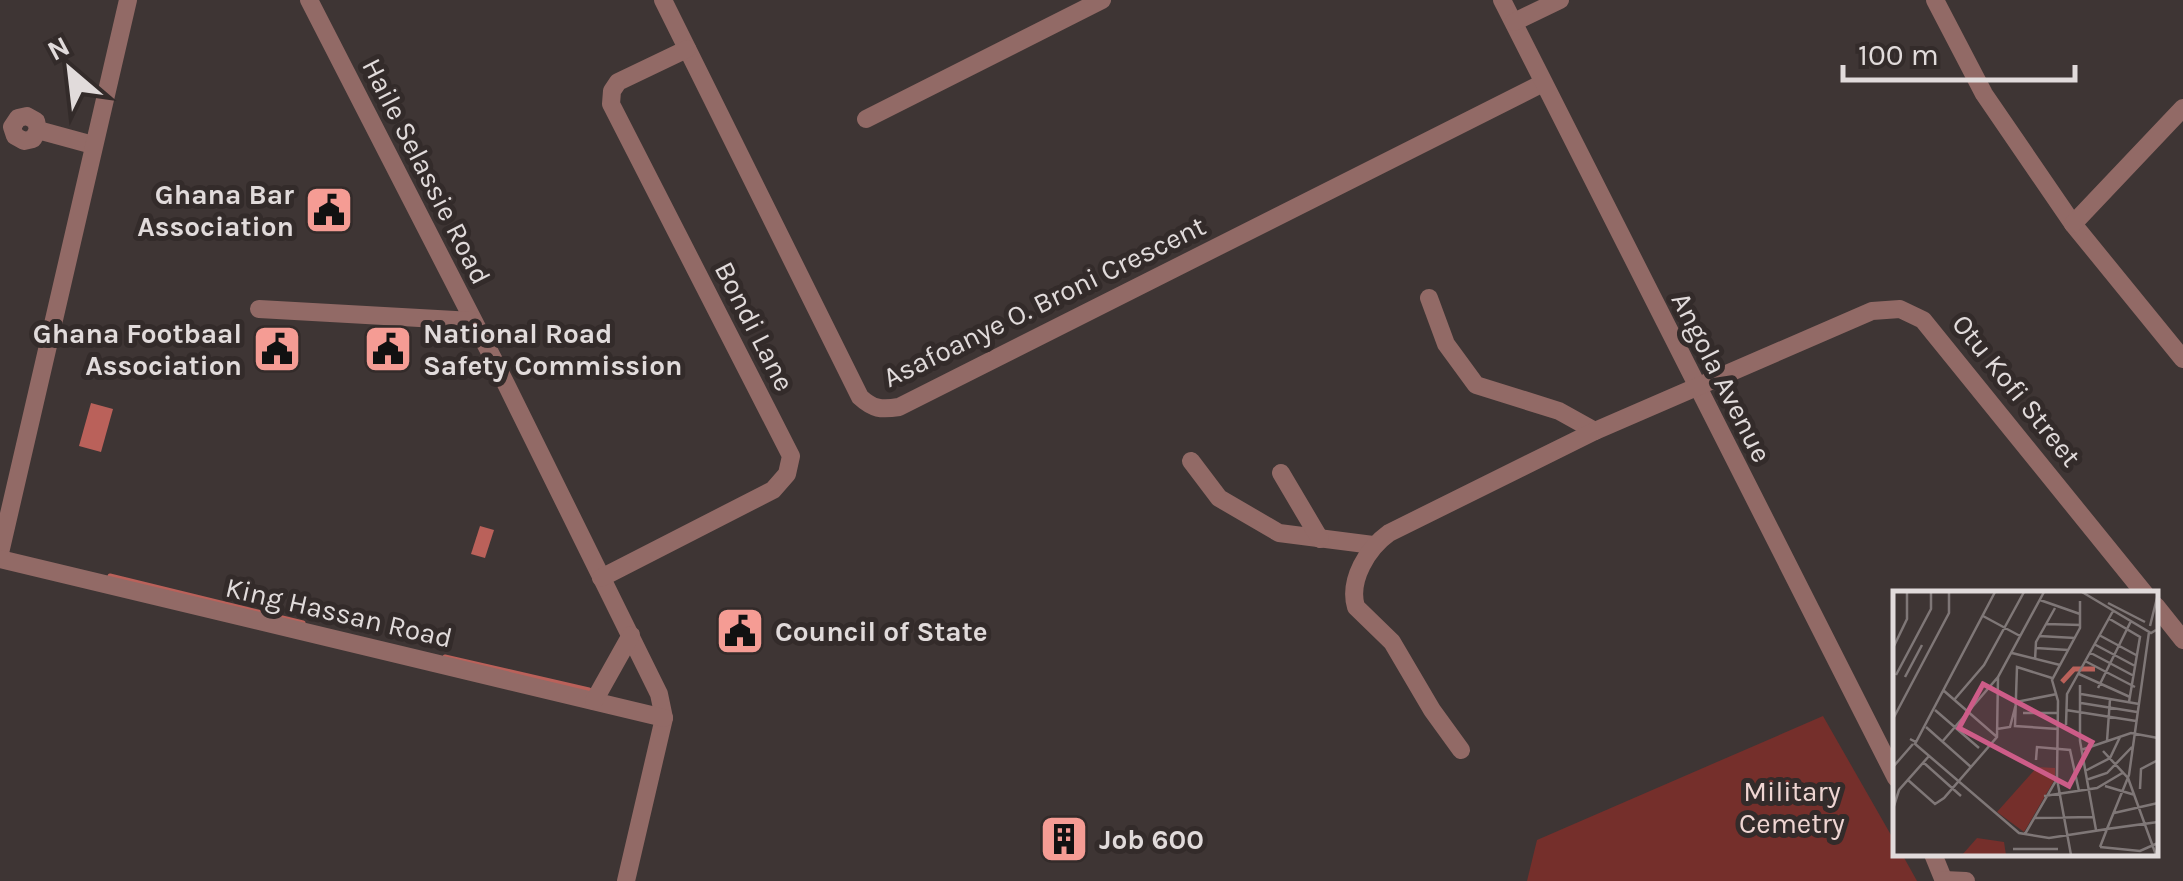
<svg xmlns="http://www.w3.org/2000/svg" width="2183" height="881" viewBox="0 0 2183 881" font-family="Karla,sans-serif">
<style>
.green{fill:#752f2b}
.water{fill:#ba615a}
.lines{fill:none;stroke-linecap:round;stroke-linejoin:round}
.stream{stroke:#ba615a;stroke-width:5}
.minor{stroke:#926a66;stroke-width:18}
.labels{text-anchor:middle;stroke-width:10;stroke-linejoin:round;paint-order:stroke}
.street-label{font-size:28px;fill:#e1dbdb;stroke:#332b2a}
.poi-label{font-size:28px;font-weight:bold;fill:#e1dbdb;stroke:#332b2a;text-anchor:start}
.park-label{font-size:28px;fill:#efd5d2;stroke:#332b2a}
.inset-river{fill:none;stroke:#ba615a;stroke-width:5}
.inset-road{fill:none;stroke:#7f7777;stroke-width:2.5}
.view{fill:#cd5c88;fill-opacity:0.15;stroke:#cd5c88;stroke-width:5}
.inset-edge{fill:none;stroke:#e1dbdb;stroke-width:5}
</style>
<rect width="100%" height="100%" fill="#3e3534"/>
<polygon class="green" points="1823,716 1895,842 1896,854 1902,854 1917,881 1527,881 1537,840"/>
<g class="water">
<polygon points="91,403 113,409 101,452 79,446"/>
<polygon points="480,526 494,530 485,558 471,554"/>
</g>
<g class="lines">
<g class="stream">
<polyline points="110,576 303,623"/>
<polyline points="445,657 589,690"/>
</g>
<g class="minor">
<polyline points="309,0 506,384 659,694 664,718 626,881"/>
<path d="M663 0 860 397C873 409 881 410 899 407L1543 83"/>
<polyline points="1502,0 1896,778"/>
<polyline points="1935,0 1984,94 2073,224 2183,359"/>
<polyline points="1514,22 1560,0"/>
<polyline points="866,119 1102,0"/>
<polyline points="38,130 33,139 24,141 15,136 12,127 18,118 27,116 36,121 38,130 93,145"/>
<polyline points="2073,224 2183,108"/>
<polyline points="1429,298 1446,344 1476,385 1559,411 1595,431"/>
<polyline points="259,309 473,321"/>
<polyline points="1191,461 1219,498 1279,533 1373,545"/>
<polyline points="1281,473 1320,539"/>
<polyline points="0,553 128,0"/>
<polyline points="0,559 664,718"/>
<polyline points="601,578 773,490 787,474 791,456 611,104 612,91 618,82 687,49"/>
<polyline points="2156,606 2183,640"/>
<polyline points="594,701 631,635"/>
<path d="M1461 750 1432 710 1392 642 1356 607C1348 580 1368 548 1389 533L1595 431 1872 311 1900 309 1923 320 2145 594"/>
<polyline points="1933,854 1944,881"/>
<polyline points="1944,880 1966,881"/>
</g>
</g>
<defs>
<g id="civic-square" transform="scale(2.5)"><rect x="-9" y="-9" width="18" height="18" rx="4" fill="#f59c94" stroke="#332b2a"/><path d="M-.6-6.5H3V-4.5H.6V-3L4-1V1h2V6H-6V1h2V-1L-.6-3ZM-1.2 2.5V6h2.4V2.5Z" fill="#111"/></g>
<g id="building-square" transform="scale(2.5)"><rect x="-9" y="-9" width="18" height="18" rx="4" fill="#f59c94" stroke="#332b2a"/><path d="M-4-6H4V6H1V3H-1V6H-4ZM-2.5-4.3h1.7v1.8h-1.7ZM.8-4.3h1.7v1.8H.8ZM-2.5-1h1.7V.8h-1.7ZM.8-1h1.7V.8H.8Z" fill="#111"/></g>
</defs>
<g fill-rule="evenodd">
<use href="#civic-square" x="329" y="210"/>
<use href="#civic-square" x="277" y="349"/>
<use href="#civic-square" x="388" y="349"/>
<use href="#civic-square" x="740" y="631"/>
<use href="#building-square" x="1064" y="839"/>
</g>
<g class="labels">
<g class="street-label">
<text transform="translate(427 171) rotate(63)" y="10">Haile Selassie Road</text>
<text transform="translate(1044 301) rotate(-26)" y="10">Asafoanye O. Broni Crescent</text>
<text transform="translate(755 326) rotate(63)" y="10">Bondi Lane</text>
<text transform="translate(1722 377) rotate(63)" y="10">Angola Avenue</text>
<text transform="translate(2017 390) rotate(51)" y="10">Otu Kofi Street</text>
<text transform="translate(339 612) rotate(13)" y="10">King Hassan Road</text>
</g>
<g class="poi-label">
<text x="294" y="204" text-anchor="end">Ghana Bar<tspan x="294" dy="32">Association</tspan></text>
<text x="242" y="343" text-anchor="end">Ghana Footbaal<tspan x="242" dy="32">Association</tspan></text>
<text x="423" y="343">National Road<tspan x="423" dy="32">Safety Commission</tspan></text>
<text x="775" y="641">Council of State</text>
<text x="1099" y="849">Job 600</text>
</g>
<g class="park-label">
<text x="1792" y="801">Military<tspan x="1792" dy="32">Cemetry</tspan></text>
</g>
</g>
<g transform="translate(1893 591)">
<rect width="265" height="265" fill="#3e3534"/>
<path d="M144 176 162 177V188L131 241 104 221ZM84 247 111 251 113 264H69Z" fill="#752f2b"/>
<path class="inset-river" d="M169 91 181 78H202"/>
<path class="inset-road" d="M189 1 258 42 263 39M147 9 187 23M215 12 252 31M90 25 127 45M215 27 247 46 236 111M153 33 188 34M257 35 265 3M206 44 243 64M146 45 182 47M201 53 242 75M0 57 14 28V1M143 57 175 59M196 61 241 85M119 62 167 74M142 69 143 51 162 17M192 70 242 96M186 83 237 106M3 84 38 18V1M12 86 29 54M159 87 124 76 122 135 165 138M187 94V150L203 239M205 97 238 30M50 99 104 146M188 103 246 113M61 109 91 74 131 1M123 111 164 103M188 112 244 121M42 119 86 157M173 119 243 130M130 122H165M0 128 56 22V1M173 134 174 103 220 20M33 136 78 176M104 138 117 136 123 113M17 148 23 151 102 1M214 150 217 108M49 151 105 86 151 1M21 152 126 242 156 247 214 238 236 184 256 41M188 159 238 142 265 147M210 160 235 187 263 264M143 169 144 156 177 159 186 200M30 171 68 205M0 176 20 153M192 180 217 167 227 146M164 188 178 264M15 189 42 213 51 207 104 146 105 86M193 189 214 182 239 156M212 195 242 204M247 198 248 178 265 169M151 205 204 197 231 181M0 218 6 199 36 165M221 222 265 212M141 227 201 226M132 243 164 188 165 110 159 89 187 37V10M207 256 214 238 265 231M207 256 247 260 265 252M120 258H165"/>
<path class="view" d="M90 93 199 151 176 195 66 137Z"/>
<rect width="265" height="265" class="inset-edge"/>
</g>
<g transform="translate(70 70) rotate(332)" stroke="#332b2a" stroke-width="8" paint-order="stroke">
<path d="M0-8L18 38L0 25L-18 38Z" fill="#e1dbdb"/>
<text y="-15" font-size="28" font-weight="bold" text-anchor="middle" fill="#e1dbdb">N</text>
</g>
<path d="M1843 65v15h232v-15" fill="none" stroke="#e1dbdb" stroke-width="5"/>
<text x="1858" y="65" font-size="30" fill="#e1dbdb" stroke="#332b2a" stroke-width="8" paint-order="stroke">100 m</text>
</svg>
